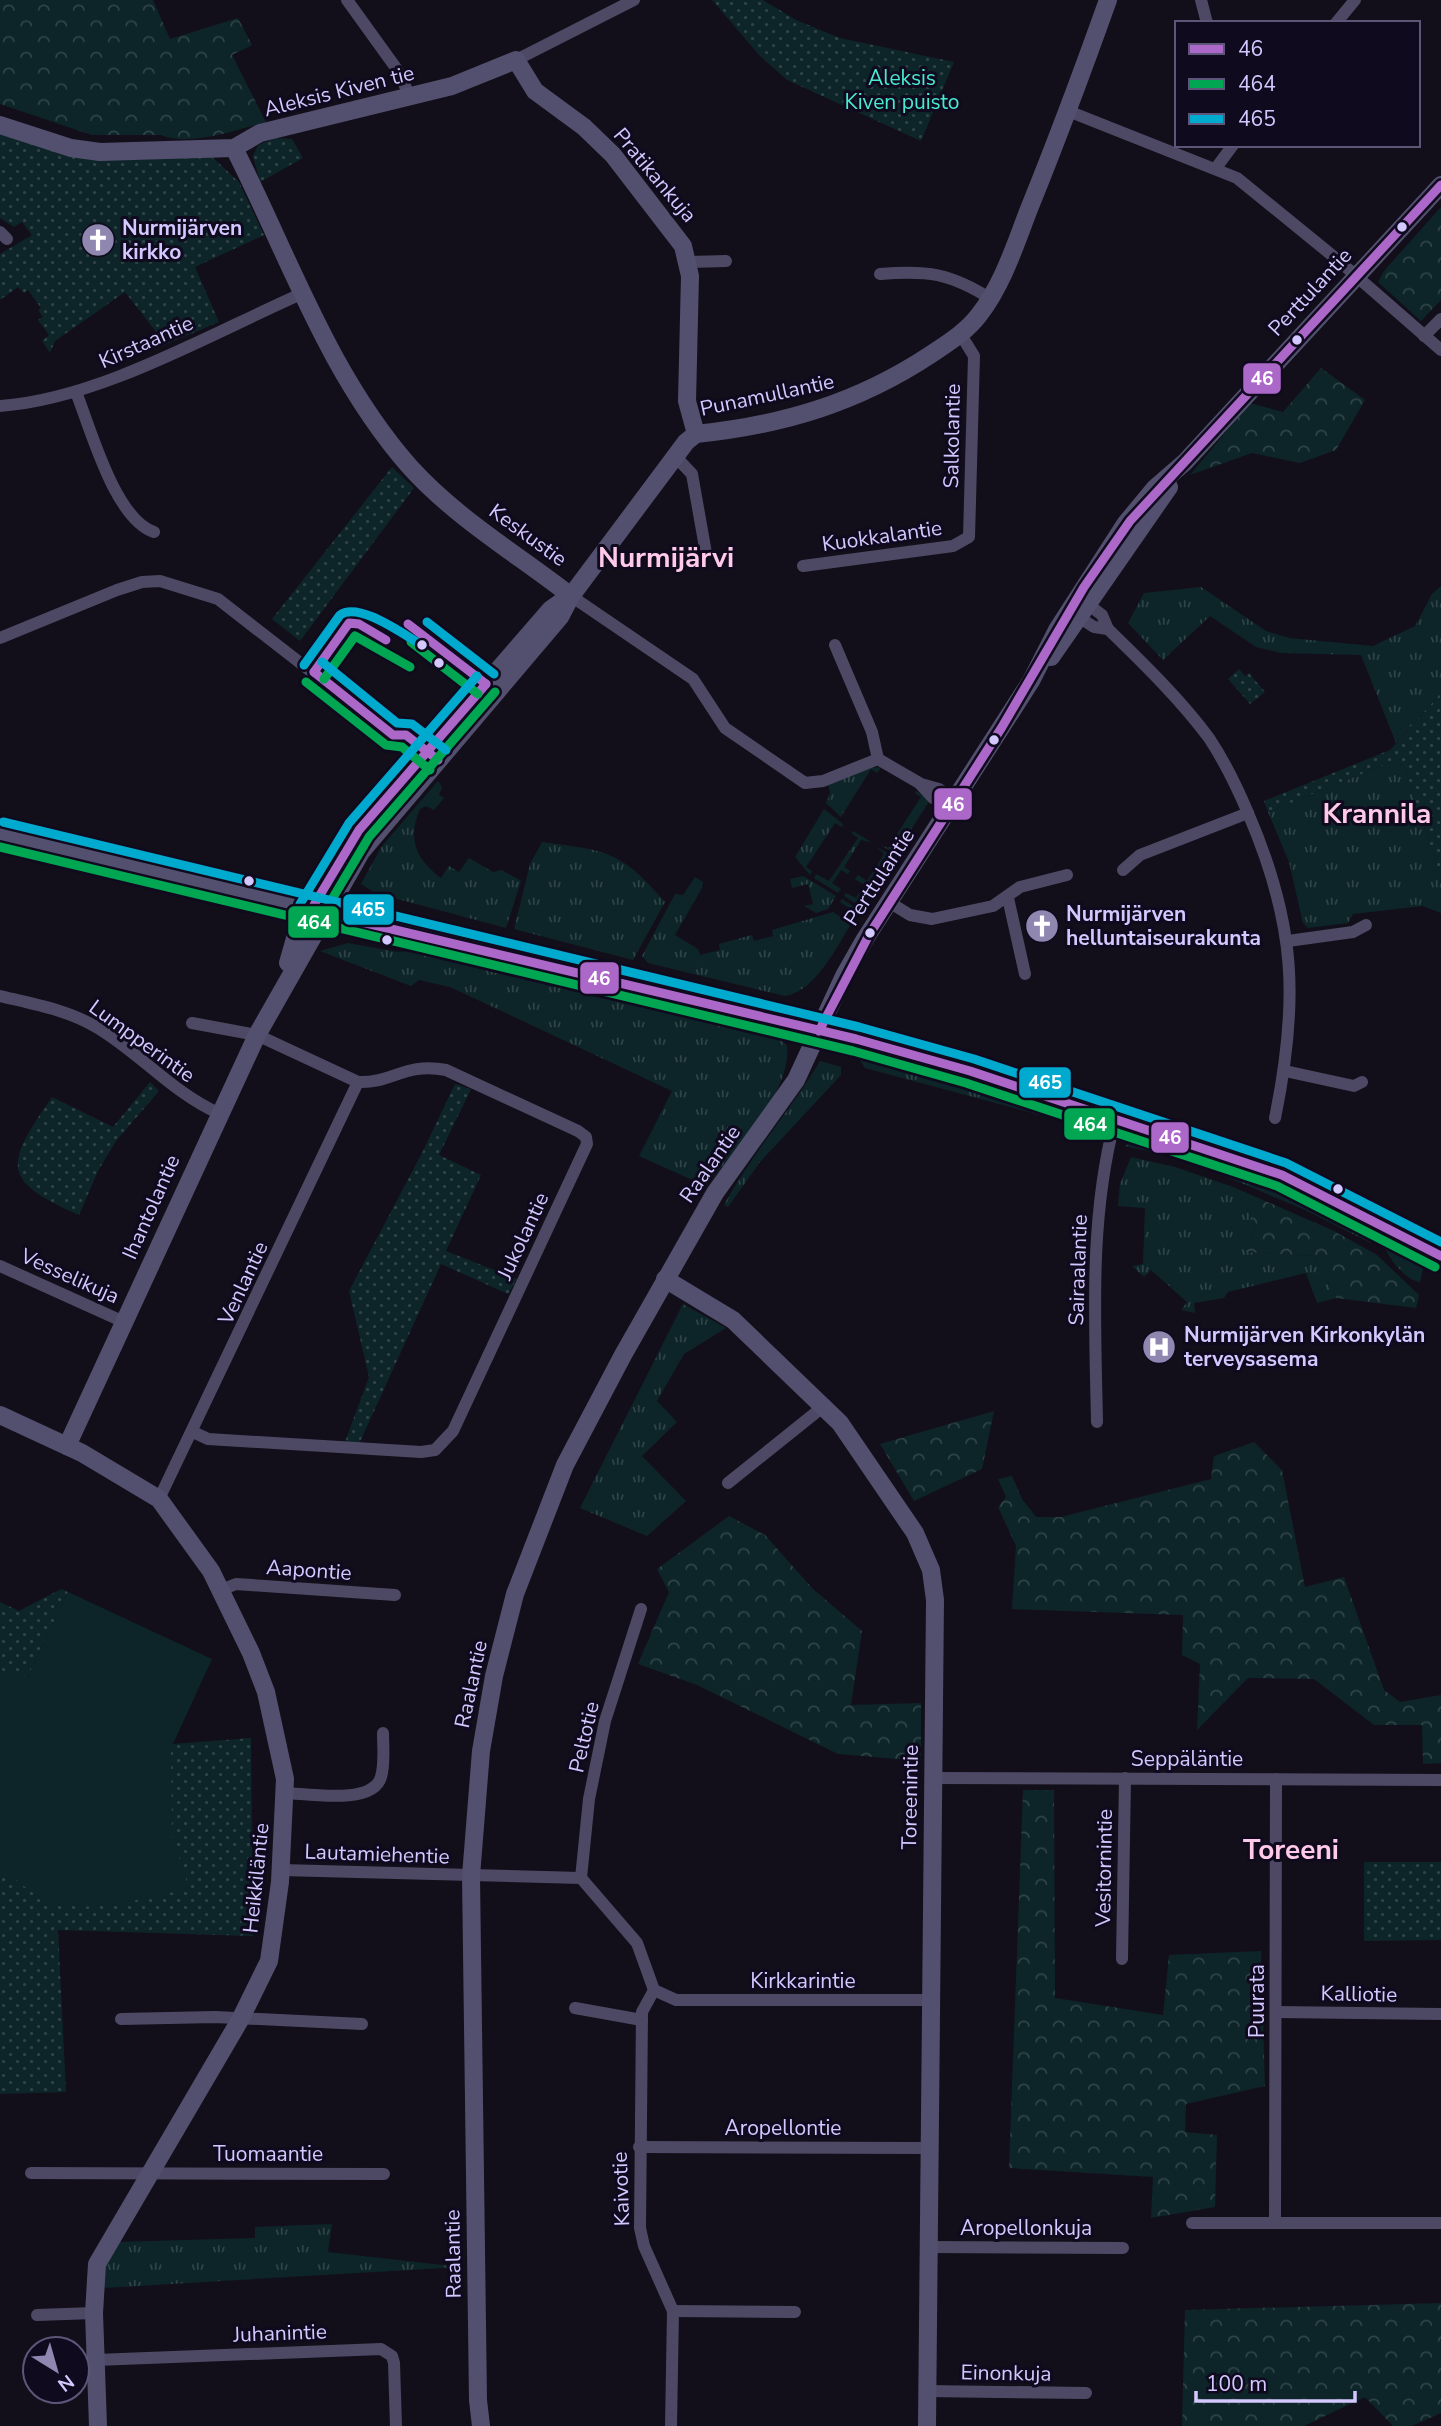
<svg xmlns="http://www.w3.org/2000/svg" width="1441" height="2426" viewBox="0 0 1441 2426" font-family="'Nunito Sans',sans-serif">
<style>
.grass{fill:url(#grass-tufts)}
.forest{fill:url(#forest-crowns)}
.park{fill:url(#park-dots)}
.garden{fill:#0d2528}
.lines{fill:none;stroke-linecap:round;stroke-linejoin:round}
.street{stroke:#4d4964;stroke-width:12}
.secondary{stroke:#53506f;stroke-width:18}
.bus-1-casing{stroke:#100a1f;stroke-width:14}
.bus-2-casing{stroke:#100a1f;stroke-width:14}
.bus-3-casing{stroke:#100a1f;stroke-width:14}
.bus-1{stroke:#ac68c9;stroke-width:9}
.bus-2{stroke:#00a651;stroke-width:9}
.bus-3{stroke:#00a9ce;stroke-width:9}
.bus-dot{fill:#d3c8ff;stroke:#100a1f;stroke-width:2.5}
.labels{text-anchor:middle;stroke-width:6;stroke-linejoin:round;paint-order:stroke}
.park-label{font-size:21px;fill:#48ebd1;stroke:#100a1f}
.street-label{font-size:21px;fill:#d3c8ff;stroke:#100a1f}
.poi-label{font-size:21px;font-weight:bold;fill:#d3c8ff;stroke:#100a1f;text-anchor:start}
.district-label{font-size:28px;font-weight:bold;fill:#ffcae7;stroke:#100a1f}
.line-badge{stroke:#100a1f;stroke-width:2.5}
.badge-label{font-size:19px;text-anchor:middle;font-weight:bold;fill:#fff}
</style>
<defs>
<pattern id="grass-tufts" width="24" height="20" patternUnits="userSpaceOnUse" patternTransform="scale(1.75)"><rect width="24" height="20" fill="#0d2528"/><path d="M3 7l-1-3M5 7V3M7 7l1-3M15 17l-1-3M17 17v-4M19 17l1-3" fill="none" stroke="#2f4348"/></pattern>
<pattern id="forest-crowns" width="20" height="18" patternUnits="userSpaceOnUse" patternTransform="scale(1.75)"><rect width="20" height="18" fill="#0d2528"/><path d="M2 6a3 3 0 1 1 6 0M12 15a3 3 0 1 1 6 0" fill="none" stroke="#2f4348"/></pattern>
<pattern id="park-dots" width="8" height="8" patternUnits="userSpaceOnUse" patternTransform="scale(1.75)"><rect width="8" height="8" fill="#0d2528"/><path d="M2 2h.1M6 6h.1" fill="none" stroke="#2f4348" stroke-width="1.8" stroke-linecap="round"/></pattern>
</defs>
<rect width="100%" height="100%" fill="#120f1a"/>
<g class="grass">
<polygon points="1441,586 1441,693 1396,743 1361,655 1281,653 1256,647 1210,616 1163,660 1128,623 1144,593 1201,587 1266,631 1289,638 1373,646 1415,626 1432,594"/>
<polygon points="1391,762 1400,762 1405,769 1441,878 1441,913 1423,906 1353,914 1348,923 1308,928 1303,923 1289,862 1268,812"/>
<polygon points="881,767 877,773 871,769 841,817 826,803 830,793 828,785 869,768"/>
<path d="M438 781 442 787 439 795 444 798 434 810 426 806 420 809C407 839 416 859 441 878L449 866 459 872 469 858 493 872 502 870 521 881 506 928 375 893 361 884 382 846Z"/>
<polygon points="916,791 930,800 895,854 881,845 888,848 921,797 915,793"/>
<polygon points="824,809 843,824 842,827 835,823 806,867 812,871 810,875 795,857"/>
<polygon points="853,831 871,842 861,840 844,867 850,871 848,874 841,870 832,883 841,889 838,893 814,878 816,874 829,881 858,838 851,833"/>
<path d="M542 842C608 851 620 850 665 902L633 960 514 929 530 864Z"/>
<polygon points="877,847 893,857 861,907 844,896 846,893 856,898 864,885 855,879 858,875 867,881 884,854"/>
<polygon points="803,876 836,896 828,909 816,913 804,906 813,904 808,884 792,888 790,879"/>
<path d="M695 877 703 882 702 888 675 935 698 949 700 955 720 950 719 944 752 935 754 941 773 936 772 930 833 912 842 918 849 908 840 902 842 899 859 910C843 936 817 992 785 996L648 963 642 956 675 894 683 895Z"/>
<path d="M348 943 398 952 431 949 652 1000 680 1013 779 1038 787 1046C792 1093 734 1150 706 1186L639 1156 672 1091 450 987 419 980 411 986 320 951Z"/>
<polygon points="856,1054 988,1090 1074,1124 865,1068"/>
<path d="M820 1061 841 1067V1075L760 1162 728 1207 724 1205C752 1154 790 1111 820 1061Z"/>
<polygon points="1133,1141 1176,1154 1175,1157 1125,1146"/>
<polygon points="1131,1157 1175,1167 1233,1187 1256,1224 1245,1252 1314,1256 1336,1298 1317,1303 1306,1273 1228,1292 1224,1298 1194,1303 1195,1313 1181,1310 1187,1302 1151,1270 1144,1277 1132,1266 1143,1264 1145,1208 1118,1206 1120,1184"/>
<path d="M1204 1164C1268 1179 1324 1203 1381 1234L1378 1240 1371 1243 1303 1209 1203 1167Z"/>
<path d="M1388 1238 1407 1248 1423 1269 1420 1282C1406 1281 1388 1258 1384 1245Z"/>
<polygon points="683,1304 726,1328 684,1354 657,1401 677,1422 642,1456 686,1501 647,1536 580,1508"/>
<polygon points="332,2224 328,2252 460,2267 103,2288 105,2265 118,2242 255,2238 255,2227"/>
</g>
<g class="forest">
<path d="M0 0H153L170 39 238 18 252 45 232 55 266 122C237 130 189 147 161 135H92L0 104Z"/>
<polygon points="1441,207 1441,300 1421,321 1378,282 1384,271"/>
<polygon points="1321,368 1365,400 1336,450 1300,463 1252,453 1190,475 1250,403 1283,412"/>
<polygon points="1233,1187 1334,1231 1377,1255 1419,1295 1416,1308 1336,1298 1314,1256 1245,1252 1256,1224"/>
<polygon points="994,1411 982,1469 914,1501 880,1444"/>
<polygon points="1254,1442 1282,1470 1305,1587 1344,1577 1384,1690 1400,1702 1441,1695 1441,1763 1423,1764 1422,1725 1374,1725 1314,1679 1248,1678 1197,1730 1200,1664 1182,1655 1183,1615 1012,1609 1016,1546 998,1507 1006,1497 998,1479 1012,1476 1022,1499 1036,1517 1061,1517 1211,1479 1214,1456"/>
<polygon points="729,1516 765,1535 812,1588 862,1631 851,1705 921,1703 921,1761 838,1754 697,1685 638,1664 669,1592 657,1569"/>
<polygon points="1023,1790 1054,1790 1055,1998 1163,2015 1169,1955 1261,1951 1265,2086 1186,2104 1185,2132 1217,2135 1215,2207 1151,2218 1153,2177 1009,2168"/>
<polygon points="1441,2303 1441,2413 1412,2426 1393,2426 1365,2397 1304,2426 1182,2426 1185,2310"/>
</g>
<g class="park">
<polygon points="712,0 763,0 796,20 840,38 954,62 921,141 787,80 760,56"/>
<polygon points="0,134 84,157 140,160 211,156 239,182 264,235 195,267 219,322 155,349 148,339 157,333 125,292 55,341 50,353 42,341 49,335 38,320 43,317 38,310 41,308 28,290 24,293 18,287 0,300 0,254 32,235 22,222 14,227 0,218"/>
<polygon points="276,138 292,139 303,158 260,182 253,156 258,145"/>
<polygon points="392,467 414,488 300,641 272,619"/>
<polygon points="1239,669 1245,676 1249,673 1265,692 1250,704 1228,679"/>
<polygon points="1441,693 1441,878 1405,769 1400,762 1391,762 1268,812 1264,801 1390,750"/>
<path d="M150 1082 159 1091 116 1141 98 1171 79 1215C0 1180 5 1165 52 1097L113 1127Z"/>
<polygon points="455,1084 471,1089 439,1155 481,1175 446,1251 517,1279 508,1294 441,1264 359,1444 345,1442 369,1377 349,1291 422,1153"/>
<polygon points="61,1589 68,1592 28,1676 173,1744 251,1738 253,1936 58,1930 66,2092 0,2094 0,1602 19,1611"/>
<polygon points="1364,1862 1441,1862 1441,1940 1364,1941"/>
</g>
<path class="garden" d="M68 1592 212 1659 173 1744 167 1742 171 1749 172 1835 189 1889C149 1896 86 1916 48 1901 31 1894 14 1878 0 1865V1670L28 1676Z"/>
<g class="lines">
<g class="street">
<polyline points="347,0 396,68 411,98"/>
<polyline points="1201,0 1207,23"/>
<polyline points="1336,23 1355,0"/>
<polyline points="516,60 634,0"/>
<polyline points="1068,111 1237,178 1339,261 1441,350"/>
<polyline points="1216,168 1233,145"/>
<polyline points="0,232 7,239"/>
<polyline points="689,262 726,261"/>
<path d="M880 274C927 270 950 273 991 299"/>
<polyline points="1424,336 1441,319"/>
<path d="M76 392C91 430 115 519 154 532"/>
<path d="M0 406C99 399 210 334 301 294"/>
<polyline points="674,455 692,474 706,553"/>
<polyline points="803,566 953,546 969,537 974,356 961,335"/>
<polyline points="571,596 693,679 725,728 805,783 823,781 878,759 921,784 939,789 957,800"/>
<path d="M1081 599 1102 615 1108 629C1143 663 1180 699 1209 738 1225 762 1237 787 1248 813 1296 924 1299 1001 1275 1118"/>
<polyline points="1074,614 1094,627 1108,629"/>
<polyline points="0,638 117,590 142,582 160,581 218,599 393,735 397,744 418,762 423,762"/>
<polyline points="835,645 872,732 878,759"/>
<polyline points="393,735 406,735 432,756"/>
<polyline points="921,785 933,798 951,809"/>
<polyline points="1123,870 1140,855 1248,813"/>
<polyline points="1008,898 1025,974"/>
<polyline points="889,902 910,915 932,919 993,906 1020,887 1067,875"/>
<polyline points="1288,941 1353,932 1366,925"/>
<path d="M0 996C34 1004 68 1010 98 1028 141 1054 172 1092 218 1113"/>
<path d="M192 1023 257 1035 358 1082C391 1084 405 1062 446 1070L578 1131 586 1137 587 1144 453 1431 435 1450 421 1452 208 1439 193 1432"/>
<polyline points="1285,1071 1354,1086 1362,1082"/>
<polyline points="0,1266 124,1322"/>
<path d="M1097 1422C1095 1321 1089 1218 1115 1120"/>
<polyline points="728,1483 824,1406"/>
<polyline points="159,1499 358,1082"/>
<polyline points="221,1590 236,1584 395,1595"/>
<polyline points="933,1778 1441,1780"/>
<polyline points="1276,1779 1275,2223 1441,2223"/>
<path d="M286 1793C310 1794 373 1805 381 1777 385 1764 383 1747 383 1733"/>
<polyline points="281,1870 581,1878 637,1943 654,1990 676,2000 930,2000"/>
<polyline points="581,1878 589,1799 605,1721 641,1609"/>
<polyline points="1122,1959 1125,1778"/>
<polyline points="654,1990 642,2012 640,2228 644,2246 673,2311 671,2426"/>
<polyline points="575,2008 642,2020"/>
<polyline points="1276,2012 1441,2014"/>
<polyline points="121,2019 215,2017 362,2024"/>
<polyline points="639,2147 928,2148"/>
<polyline points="31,2173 384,2174"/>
<polyline points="1192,2223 1275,2223"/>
<polyline points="928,2247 1123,2248"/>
<polyline points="673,2311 795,2312"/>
<polyline points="37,2315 94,2313"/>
<polyline points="96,2360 381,2349 392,2356 394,2363 396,2426"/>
<polyline points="926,2391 1086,2393"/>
</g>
<g class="secondary">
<polyline points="0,125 71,148 100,152 234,148 260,133 452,86 516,60 535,91 584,127 613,155 683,246 690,276 687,401 696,434"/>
<path d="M234 148C289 256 328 374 410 467 456 518 517 554 571 596"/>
<polyline points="1051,657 1169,487"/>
<polyline points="0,834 856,1039 970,1071 1282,1175 1389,1227 1441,1256"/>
<polyline points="288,963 296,935 359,830 551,609 568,597"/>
<polyline points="665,1279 733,1320 840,1423 915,1533 931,1570 935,1600 927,2426"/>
<polyline points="0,1415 82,1453 159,1499 211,1571 251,1653 266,1692 285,1779 280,1882 269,1961 240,2020 97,2264 94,2313 98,2426"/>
<path d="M67 1446 257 1035 361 852 560 617 571 596 686 442 696 434C783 425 857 403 930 355 948 343 966 332 979 315 1003 284 1015 245 1029 209 1057 140 1083 70 1108 0"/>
<polyline points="481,2426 478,2400 471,1876 481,1751 494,1676 515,1594 565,1465 623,1355 715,1193 796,1080 844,976 865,939 1031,681 1057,630 1126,523 1155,488 1185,462 1441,185"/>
</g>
<g class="bus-1-casing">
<g id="bus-1">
<polyline points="408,624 486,684"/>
<polyline points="314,672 393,735 406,735 438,760"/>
<polyline points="314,672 349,623 359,624 386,640"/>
<polyline points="311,910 856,1039 970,1071 1282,1175 1441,1256"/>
<polyline points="311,910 359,830 486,684"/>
<polyline points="819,1031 869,935 1002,727 1084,587 1130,521 1441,185"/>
</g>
</g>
<g class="bus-2-casing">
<g id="bus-2">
<polyline points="411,642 478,694"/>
<polyline points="324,679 355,636 410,667"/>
<polyline points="306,682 386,745 402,747 430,770"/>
<polyline points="0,847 853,1051 966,1083 1277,1186 1435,1267"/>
<polyline points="322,916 369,837 495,692"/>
</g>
</g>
<g class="bus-3-casing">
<g id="bus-3">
<polyline points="427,622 494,674"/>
<polyline points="322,662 397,723 412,724 446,750"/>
<path d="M304 665 340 615C359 601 404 635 422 645"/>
<polyline points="3,822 859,1027 974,1059 1286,1163 1441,1242"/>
<polyline points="300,904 349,823 477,676"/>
</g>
</g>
<use href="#bus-1" class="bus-1"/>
<use href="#bus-2" class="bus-2"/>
<use href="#bus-3" class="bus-3"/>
</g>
<defs>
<g id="church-disc" transform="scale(1.75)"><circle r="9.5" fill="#8f87af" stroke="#100a1f"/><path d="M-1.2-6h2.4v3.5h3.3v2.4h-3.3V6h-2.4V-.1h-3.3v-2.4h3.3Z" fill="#fff"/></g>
<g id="hospital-disc" transform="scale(1.75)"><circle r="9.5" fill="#8f87af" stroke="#100a1f"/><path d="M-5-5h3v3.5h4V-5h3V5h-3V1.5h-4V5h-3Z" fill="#fff"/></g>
</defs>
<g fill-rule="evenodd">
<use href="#church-disc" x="98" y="240"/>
<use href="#church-disc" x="1042" y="926"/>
<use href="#hospital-disc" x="1159" y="1347"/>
</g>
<g class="bus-dot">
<circle cx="1402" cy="227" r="6"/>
<circle cx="1297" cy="340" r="6"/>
<circle cx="422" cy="645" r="6"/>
<circle cx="439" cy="663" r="6"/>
<circle cx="994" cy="740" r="6"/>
<circle cx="249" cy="881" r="6"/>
<circle cx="870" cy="933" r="6"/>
<circle cx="387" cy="940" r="6"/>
<circle cx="1338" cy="1189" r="6"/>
</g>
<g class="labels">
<g class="park-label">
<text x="902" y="85">Aleksis<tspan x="902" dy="24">Kiven puisto</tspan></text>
</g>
<g class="street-label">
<text transform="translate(339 91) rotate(-14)" y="7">Aleksis Kiven tie</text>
<text transform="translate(655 175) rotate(50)" y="7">Pratikankuja</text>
<text transform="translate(1310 292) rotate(-47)" y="7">Perttulantie</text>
<text transform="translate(146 342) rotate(-24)" y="7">Kirstaantie</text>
<text transform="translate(767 395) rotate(-12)" y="7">Punamullantie</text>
<text transform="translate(952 436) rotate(-89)" y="7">Salkolantie</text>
<text transform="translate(528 535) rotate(36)" y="7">Keskustie</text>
<text transform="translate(882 536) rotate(-8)" y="7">Kuokkalantie</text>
<text transform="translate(879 877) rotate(-57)" y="7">Perttulantie</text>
<text transform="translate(142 1041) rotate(36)" y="7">Lumpperintie</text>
<text transform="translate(710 1164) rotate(-55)" y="7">Raalantie</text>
<text transform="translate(151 1207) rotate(-66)" y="7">Ihantolantie</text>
<text transform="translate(523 1236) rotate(-65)" y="7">Jukolantie</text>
<text transform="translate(1078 1270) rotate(-88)" y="7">Sairaalantie</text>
<text transform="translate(70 1276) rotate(24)" y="7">Vesselikuja</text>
<text transform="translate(243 1283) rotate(-65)" y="7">Venlantie</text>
<text transform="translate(309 1570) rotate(4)" y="7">Aapontie</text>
<text transform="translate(471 1684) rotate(-78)" y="7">Raalantie</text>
<text transform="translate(584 1737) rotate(-77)" y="7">Peltotie</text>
<text x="1187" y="1766">Seppäläntie</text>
<text transform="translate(910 1797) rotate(-89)" y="7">Toreenintie</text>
<text transform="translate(377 1854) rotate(2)" y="7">Lautamiehentie</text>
<text transform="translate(1104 1868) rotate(-89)" y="7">Vesitornintie</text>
<text transform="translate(256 1878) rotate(-84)" y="7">Heikkiläntie</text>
<text x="803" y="1988">Kirkkarintie</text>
<text transform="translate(1359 1994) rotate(1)" y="7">Kalliotie</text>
<text transform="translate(1257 2001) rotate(-90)" y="7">Puurata</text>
<text x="783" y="2135">Aropellontie</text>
<text x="268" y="2161">Tuomaantie</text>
<text transform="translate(621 2189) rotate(-92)" y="7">Kaivotie</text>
<text x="1026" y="2235">Aropellonkuja</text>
<text transform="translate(453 2254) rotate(-91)" y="7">Raalantie</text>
<text transform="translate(280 2333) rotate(-2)" y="7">Juhanintie</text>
<text transform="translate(1006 2373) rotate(1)" y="7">Einonkuja</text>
</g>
<g class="poi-label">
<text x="122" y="235">Nurmijärven<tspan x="122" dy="24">kirkko</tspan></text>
<text x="1066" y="921">Nurmijärven<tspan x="1066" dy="24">helluntaiseurakunta</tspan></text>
<text x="1184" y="1342">Nurmijärven Kirkonkylän<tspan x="1184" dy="24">terveysasema</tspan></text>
</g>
<g class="district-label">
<text x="666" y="567">Nurmijärvi</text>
<text x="1377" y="823">Krannila</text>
<text x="1291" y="1859">Toreeni</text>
</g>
</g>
<g class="line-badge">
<rect x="1242" y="362" width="40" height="33" rx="7" fill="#ac68c9"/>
<rect x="933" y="787" width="40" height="34" rx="7" fill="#ac68c9"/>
<rect x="342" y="893" width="53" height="33" rx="7" fill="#00a9ce"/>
<rect x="287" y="905" width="53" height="34" rx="7" fill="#00a651"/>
<rect x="579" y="961" width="41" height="34" rx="7" fill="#ac68c9"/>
<rect x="1018" y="1066" width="54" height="33" rx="7" fill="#00a9ce"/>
<rect x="1063" y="1107" width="53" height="34" rx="7" fill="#00a651"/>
<rect x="1150" y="1121" width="40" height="33" rx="7" fill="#ac68c9"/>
</g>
<g class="badge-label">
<text x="1262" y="385">46</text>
<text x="953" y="811">46</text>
<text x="368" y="916">465</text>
<text x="314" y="929">464</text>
<text x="599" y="985">46</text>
<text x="1045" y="1089">465</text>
<text x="1090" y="1131">464</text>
<text x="1170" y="1144">46</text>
</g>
<rect x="1175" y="21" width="245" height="126" fill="#100a1f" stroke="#5e5679" stroke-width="2"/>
<rect x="1189" y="44" width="35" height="10" fill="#ac68c9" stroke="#5e5679" stroke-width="2"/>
<text x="1238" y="56" font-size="21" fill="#d3c8ff">46</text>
<rect x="1189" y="79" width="35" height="10" fill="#00a651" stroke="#5e5679" stroke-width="2"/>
<text x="1238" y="91" font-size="21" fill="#d3c8ff">464</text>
<rect x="1189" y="114" width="35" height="10" fill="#00a9ce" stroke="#5e5679" stroke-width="2"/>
<text x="1238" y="126" font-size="21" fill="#d3c8ff">465</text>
<g transform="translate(56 2370) rotate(143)"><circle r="33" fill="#100a1f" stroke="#5e5679" stroke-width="2"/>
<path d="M0-5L12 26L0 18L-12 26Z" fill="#8f87af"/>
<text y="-10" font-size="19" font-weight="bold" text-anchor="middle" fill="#d3c8ff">N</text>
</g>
<path d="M1196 2391v10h159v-10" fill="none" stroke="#d3c8ff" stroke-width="3.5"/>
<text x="1206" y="2391" font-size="21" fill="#d3c8ff" stroke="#100a1f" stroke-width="5" paint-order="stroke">100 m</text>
</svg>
